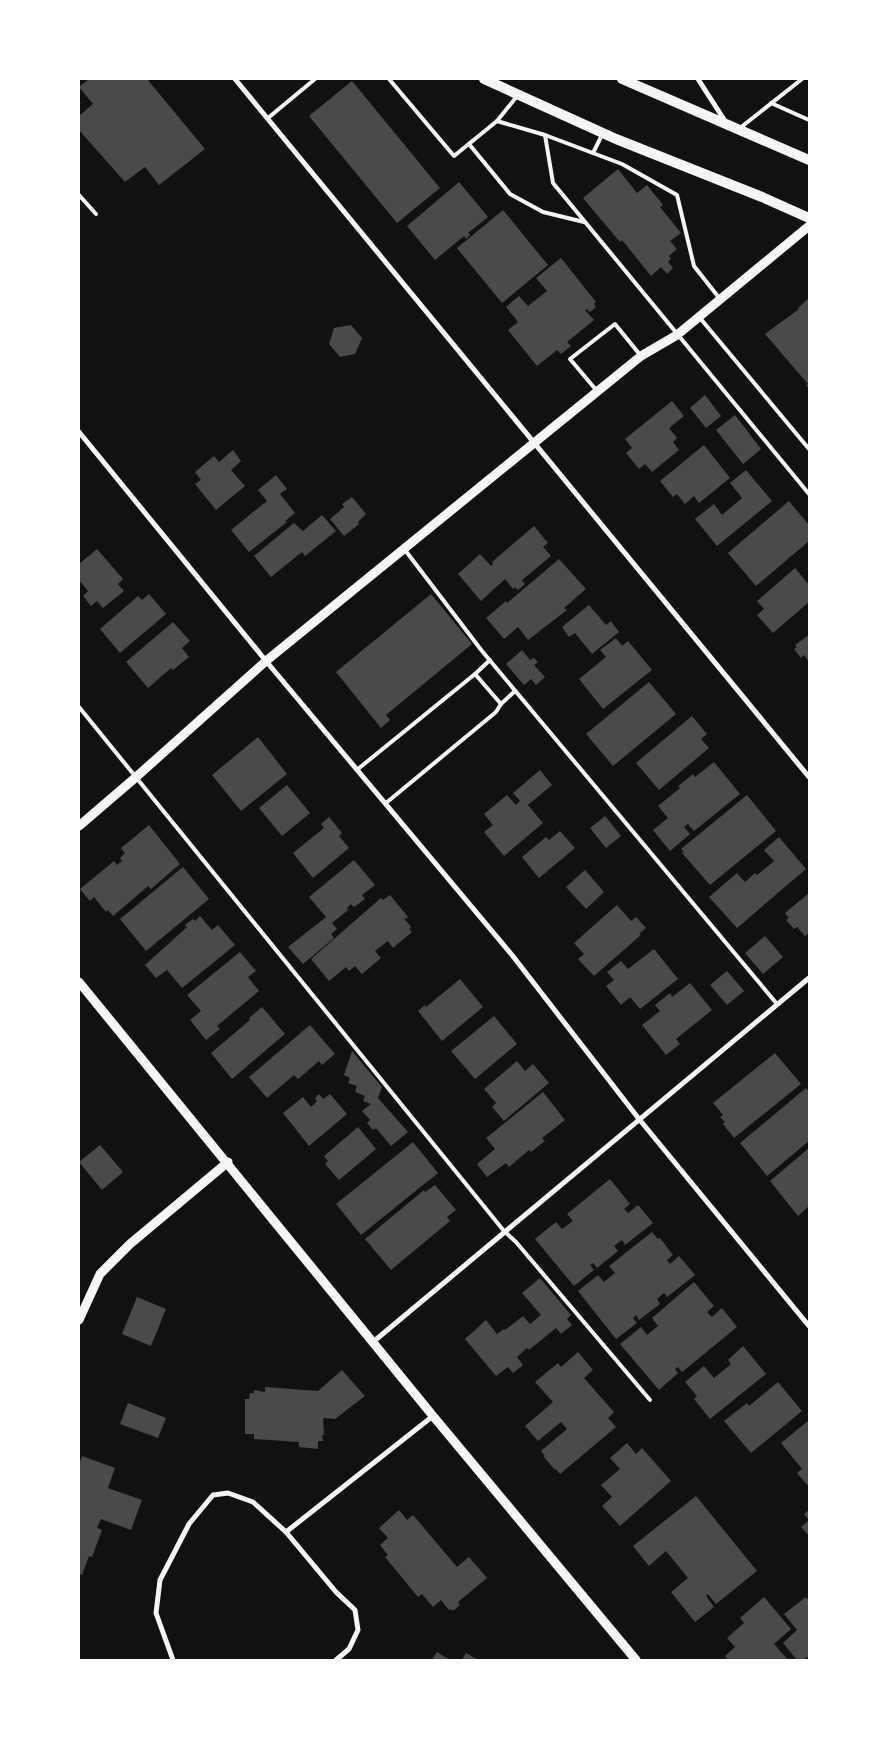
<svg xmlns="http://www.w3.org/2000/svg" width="888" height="1739" viewBox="0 0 888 1739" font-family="Karla,sans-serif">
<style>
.building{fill:#4a4a4a}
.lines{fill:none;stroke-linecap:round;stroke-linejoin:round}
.service{stroke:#f5f5f5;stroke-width:4}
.minor{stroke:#f5f5f5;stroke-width:5}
.tertiary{stroke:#f5f5f5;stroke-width:9}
.secondary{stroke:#f5f5f5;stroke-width:10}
</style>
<rect width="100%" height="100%" fill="#111"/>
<g class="building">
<polygon points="89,79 147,79 205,149 159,185 145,167 125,182 79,130 79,116 93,104 79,87"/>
<polygon points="352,81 440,188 397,223 309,116"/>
<polygon points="618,169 637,193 647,185 663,205 660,207 681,233 670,241 677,249 669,256 671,259 668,262 673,268 667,274 661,267 651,276 622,240 620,242 583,198"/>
<polygon points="459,182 488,217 468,233 470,235 466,239 464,236 435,260 407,226"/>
<polygon points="503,210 548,265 502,303 457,248"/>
<polygon points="561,258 596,302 594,304 596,307 590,312 587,309 585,310 594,320 567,342 571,346 561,354 557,350 537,366 508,330 518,322 506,307 519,296 528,306 547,291 536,278"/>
<polygon points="809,298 809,389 806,385 808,384 765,334 799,309 798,308"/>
<polygon points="351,325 362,338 355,354 340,357 329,344 334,328"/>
<polygon points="705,395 721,416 706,428 690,408"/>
<polygon points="672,401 684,416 669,428 677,438 673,442 679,450 652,472 645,464 639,469 626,453 632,448 625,439"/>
<polygon points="735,415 761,449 743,464 716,430"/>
<polygon points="704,445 730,478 699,503 694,496 685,504 677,494 673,497 660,481"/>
<polygon points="233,450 241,461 231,470 245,486 216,510 195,484 201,480 195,472 214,456 219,462"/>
<polygon points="746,470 772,501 717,546 695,519 714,504 722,515 742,498 730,483"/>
<polygon points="276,475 287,489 280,494 295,513 285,521 287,522 249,552 231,530 267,501 258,490"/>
<polygon points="352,497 366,514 358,522 359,524 344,536 330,519 344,507 342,504"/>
<polygon points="789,501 809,525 809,541 756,586 728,553"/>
<polygon points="322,515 336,531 305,556 302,552 271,577 254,556 294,523 303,531"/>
<polygon points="534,526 548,543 543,547 551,556 522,580 525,584 518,590 515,587 513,589 505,579 481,601 458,574 480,554 491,566 493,564 492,562"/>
<polygon points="97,549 123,579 118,584 124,591 103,608 97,601 91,606 83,596 88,591 79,580 79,564"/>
<polygon points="559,559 586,589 564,608 567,610 528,640 518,627 504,639 486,618 506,601 507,603"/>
<polygon points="795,568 809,585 809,602 773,633 757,615 764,609 757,601"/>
<polygon points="149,594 166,614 120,653 100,629 138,596 142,600"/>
<polygon points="431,594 472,644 386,715 390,720 381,728 336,672"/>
<polygon points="589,605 606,625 611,621 619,632 592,654 575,633 569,637 562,627"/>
<polygon points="173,622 190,641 182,648 189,657 173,670 171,668 148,688 126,662"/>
<polygon points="809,635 809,662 804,655 801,658 794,649 797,647 795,645"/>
<polygon points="616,638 622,646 628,641 652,670 603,709 579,679 606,657 600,650"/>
<polygon points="522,650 530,660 534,658 538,662 534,665 545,677 536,685 531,679 524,685 506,664"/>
<polygon points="649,682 676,714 613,766 586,734"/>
<polygon points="692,716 707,734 701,739 709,748 659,790 636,763"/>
<polygon points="258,737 287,774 241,811 212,775"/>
<polygon points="714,762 740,794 694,831 688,824 684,827 690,834 670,851 653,830 668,818 658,806 680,788 678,786 693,774 695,777"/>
<polygon points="540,770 552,785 528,805 543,823 504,856 484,832 493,825 484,814 507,795 516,805 520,801 513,793"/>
<polygon points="287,785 310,813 282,836 259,808"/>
<polygon points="747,795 776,831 710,885 682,853 684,852 681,849"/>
<polygon points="605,816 621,836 606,848 590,828"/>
<polygon points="329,817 342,833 339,836 349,848 313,878 293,853 324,828 321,824"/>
<polygon points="149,825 180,864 151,889 148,886 113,916 108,910 106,912 94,897 90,901 80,889 114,861 117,865 122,861 120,858 125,853 121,848"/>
<polygon points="560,831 575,848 539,878 522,857 546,837 549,840"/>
<polygon points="779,837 806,869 737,928 709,897 737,873 745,882 755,873 757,875 774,861 764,850"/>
<polygon points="354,860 375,885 362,895 365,899 354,907 351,904 347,908 348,910 332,923 337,929 331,934 334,938 303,964 288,947 326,917 309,897"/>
<polygon points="183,867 209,899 146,951 120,919"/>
<polygon points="585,870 604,892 586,909 566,887"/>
<polygon points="809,893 809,933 805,936 797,927 794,929 786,920 789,918 785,913"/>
<polygon points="390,895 408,917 406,919 403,917 411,927 409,929 412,932 393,948 388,941 375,951 381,958 362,974 355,966 349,971 346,967 329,981 311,959 381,898 383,900"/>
<polygon points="617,905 631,921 636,917 646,928 639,934 641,935 594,976 578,959 584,954 574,943"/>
<polygon points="200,916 212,930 218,925 235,945 182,988 167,970 156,978 145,965 187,927 185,925 193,919 195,921"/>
<polygon points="765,936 783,957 763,974 745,953"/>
<polygon points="654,949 678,979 640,1009 630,997 621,1005 606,986 614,980 607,972 621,961 628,969"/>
<polygon points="240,952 256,971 248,977 259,991 217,1026 220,1029 206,1040 190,1020 201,1011 187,995"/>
<polygon points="727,971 744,991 727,1005 710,985"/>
<polygon points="460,979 483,1007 442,1041 418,1011 425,1005 426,1007"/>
<polygon points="690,983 712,1010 676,1039 680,1044 666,1055 642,1025 660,1011 655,1005 670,993 672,997"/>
<polygon points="262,1007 285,1034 232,1079 211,1053 250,1020 249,1018"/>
<polygon points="494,1016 517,1044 475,1079 451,1051"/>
<polygon points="310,1025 335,1054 322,1065 319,1061 298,1079 294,1075 267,1098 249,1077"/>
<polygon points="352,1051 382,1087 378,1098 408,1132 391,1146 376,1128 373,1130 367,1123 370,1120 362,1111 371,1104 363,1101 365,1096 355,1092 357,1086 348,1083 350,1078 344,1075"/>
<polygon points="775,1053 801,1084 734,1138 723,1124 725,1122 720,1117 723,1115 713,1103"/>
<polygon points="517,1061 525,1071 533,1064 549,1083 504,1121 492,1107 496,1103 484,1089"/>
<polygon points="806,1088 809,1092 809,1141 767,1176 740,1143"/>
<polygon points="543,1092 565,1120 542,1138 545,1141 531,1152 529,1150 509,1167 506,1163 487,1177 477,1164 495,1149 486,1138"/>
<polygon points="319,1094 323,1099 330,1094 347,1114 309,1146 283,1113 303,1097 311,1107 317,1101 315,1098"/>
<polygon points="358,1127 376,1149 339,1180 325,1164 328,1161 324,1156"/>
<polygon points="413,1142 438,1173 361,1235 336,1204"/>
<polygon points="100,1145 123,1172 102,1190 79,1162"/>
<polygon points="809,1148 809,1206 798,1216 770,1181"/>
<polygon points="610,1179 630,1204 624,1209 628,1213 638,1205 653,1223 625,1245 622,1240 614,1246 618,1251 597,1268 593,1263 590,1265 594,1270 574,1286 535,1239 556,1222 562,1229 573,1221 567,1214"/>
<polygon points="435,1185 456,1210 447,1217 450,1221 391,1270 365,1239 424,1190 425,1192"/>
<polygon points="652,1232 658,1239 660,1238 673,1255 667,1260 670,1264 679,1256 695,1275 667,1297 664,1293 657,1299 660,1304 639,1320 636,1315 633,1318 637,1323 616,1339 578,1291 598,1275 604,1282 615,1273 609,1266"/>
<polygon points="540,1278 571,1315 567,1319 572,1325 561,1334 556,1328 529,1350 527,1348 517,1357 523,1365 513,1373 508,1367 496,1376 465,1339 486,1320 497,1334 504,1329 505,1330 523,1316 530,1324 541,1315 522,1293"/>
<polygon points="694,1282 714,1306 707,1312 712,1317 722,1308 737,1327 682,1372 678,1367 675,1369 678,1373 659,1390 620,1344 641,1327 647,1335 658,1326 652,1318"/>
<polygon points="137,1297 166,1309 151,1346 122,1334"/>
<polygon points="743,1346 766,1374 710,1419 694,1399 697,1396 685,1382 704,1366 714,1378 731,1364 728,1360"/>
<polygon points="578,1352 593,1370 584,1378 614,1412 608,1418 616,1427 560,1474 556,1469 555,1470 544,1457 545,1456 541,1451 567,1429 561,1422 538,1441 525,1426 553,1402 535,1382 558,1363 561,1367"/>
<polygon points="342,1370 365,1396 335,1419 323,1418 324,1435 322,1435 323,1441 318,1441 318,1449 299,1447 299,1442 254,1439 254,1434 245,1434 245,1399 249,1399 250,1393 254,1393 254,1390 265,1392 265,1387 318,1391"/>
<polygon points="778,1382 802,1411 751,1453 724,1421 747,1403 749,1406"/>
<polygon points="128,1403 166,1418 158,1438 120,1424"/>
<polygon points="808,1421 809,1423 809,1487 797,1473 802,1469 781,1443"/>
<polygon points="627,1443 636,1454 642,1448 671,1481 620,1526 602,1506 612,1497 601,1485 620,1469 610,1458"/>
<polygon points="82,1456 115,1468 108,1488 142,1500 131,1530 101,1519 97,1528 102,1530 92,1557 89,1556 82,1575 79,1574 79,1465"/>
<polygon points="696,1496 757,1571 716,1604 708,1594 706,1596 714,1607 695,1622 671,1592 688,1578 666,1551 649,1566 633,1546"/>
<polygon points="399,1510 407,1520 413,1515 457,1567 469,1557 487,1578 458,1602 460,1605 453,1611 451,1609 449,1610 441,1600 433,1607 422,1594 418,1597 385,1557 388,1555 380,1545 388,1538 379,1528"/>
<polygon points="809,1510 809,1520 804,1514"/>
<polygon points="809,1520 809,1536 801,1527"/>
<polygon points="764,1597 791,1629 774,1644 788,1660 728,1660 725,1656 735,1647 727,1638 744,1623 740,1618"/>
<polygon points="806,1597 809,1601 809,1656 803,1660 797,1660 783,1643 797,1630 784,1614"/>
<polygon points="437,1652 450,1660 432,1660"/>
<polygon points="466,1653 478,1660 462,1660"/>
</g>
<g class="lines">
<g class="service">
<polyline points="389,79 454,156 497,121 518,95"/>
<polyline points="771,103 809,120"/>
<polyline points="268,118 315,79"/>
<polyline points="497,121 545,135 622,164 677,195 694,266 720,299"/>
<polyline points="740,128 802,79"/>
<polyline points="545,135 553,183 809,494"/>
<polyline points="469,144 510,194 543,212 584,222"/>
<polyline points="593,153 602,135"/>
<polyline points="79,195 96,214"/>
<polyline points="700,318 809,449"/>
<polyline points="597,391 570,359 615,324 641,356"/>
<polyline points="405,550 482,651 777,1004"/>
<polyline points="475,674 501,704"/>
<polyline points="79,707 504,1231 516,1242 650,1400"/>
<polyline points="358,769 475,674 490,660"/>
<polyline points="386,803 496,712 501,704 515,691"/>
</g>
<g class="minor">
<polyline points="235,79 809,777"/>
<polyline points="698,79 725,121"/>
<polyline points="79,432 266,661 512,955 639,1119 809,1326"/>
<polyline points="373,1342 809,978"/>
<polyline points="286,1532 433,1416"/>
<polyline points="173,1660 156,1613 160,1580 189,1524 213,1495 228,1493 253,1502 286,1532 336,1592 355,1610 358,1630 349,1649 336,1660"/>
</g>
<g class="tertiary">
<polyline points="79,826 135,778 266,661 641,356 677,335 809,226"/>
<polyline points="79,982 433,1416 636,1660"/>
<polyline points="79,1320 100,1274 130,1244 228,1162"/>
</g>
<g class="secondary">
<polyline points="484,79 616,139 762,197 809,218"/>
<polyline points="622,79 809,160"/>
</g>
</g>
<rect width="888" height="1739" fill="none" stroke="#ffffff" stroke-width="160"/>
</svg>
